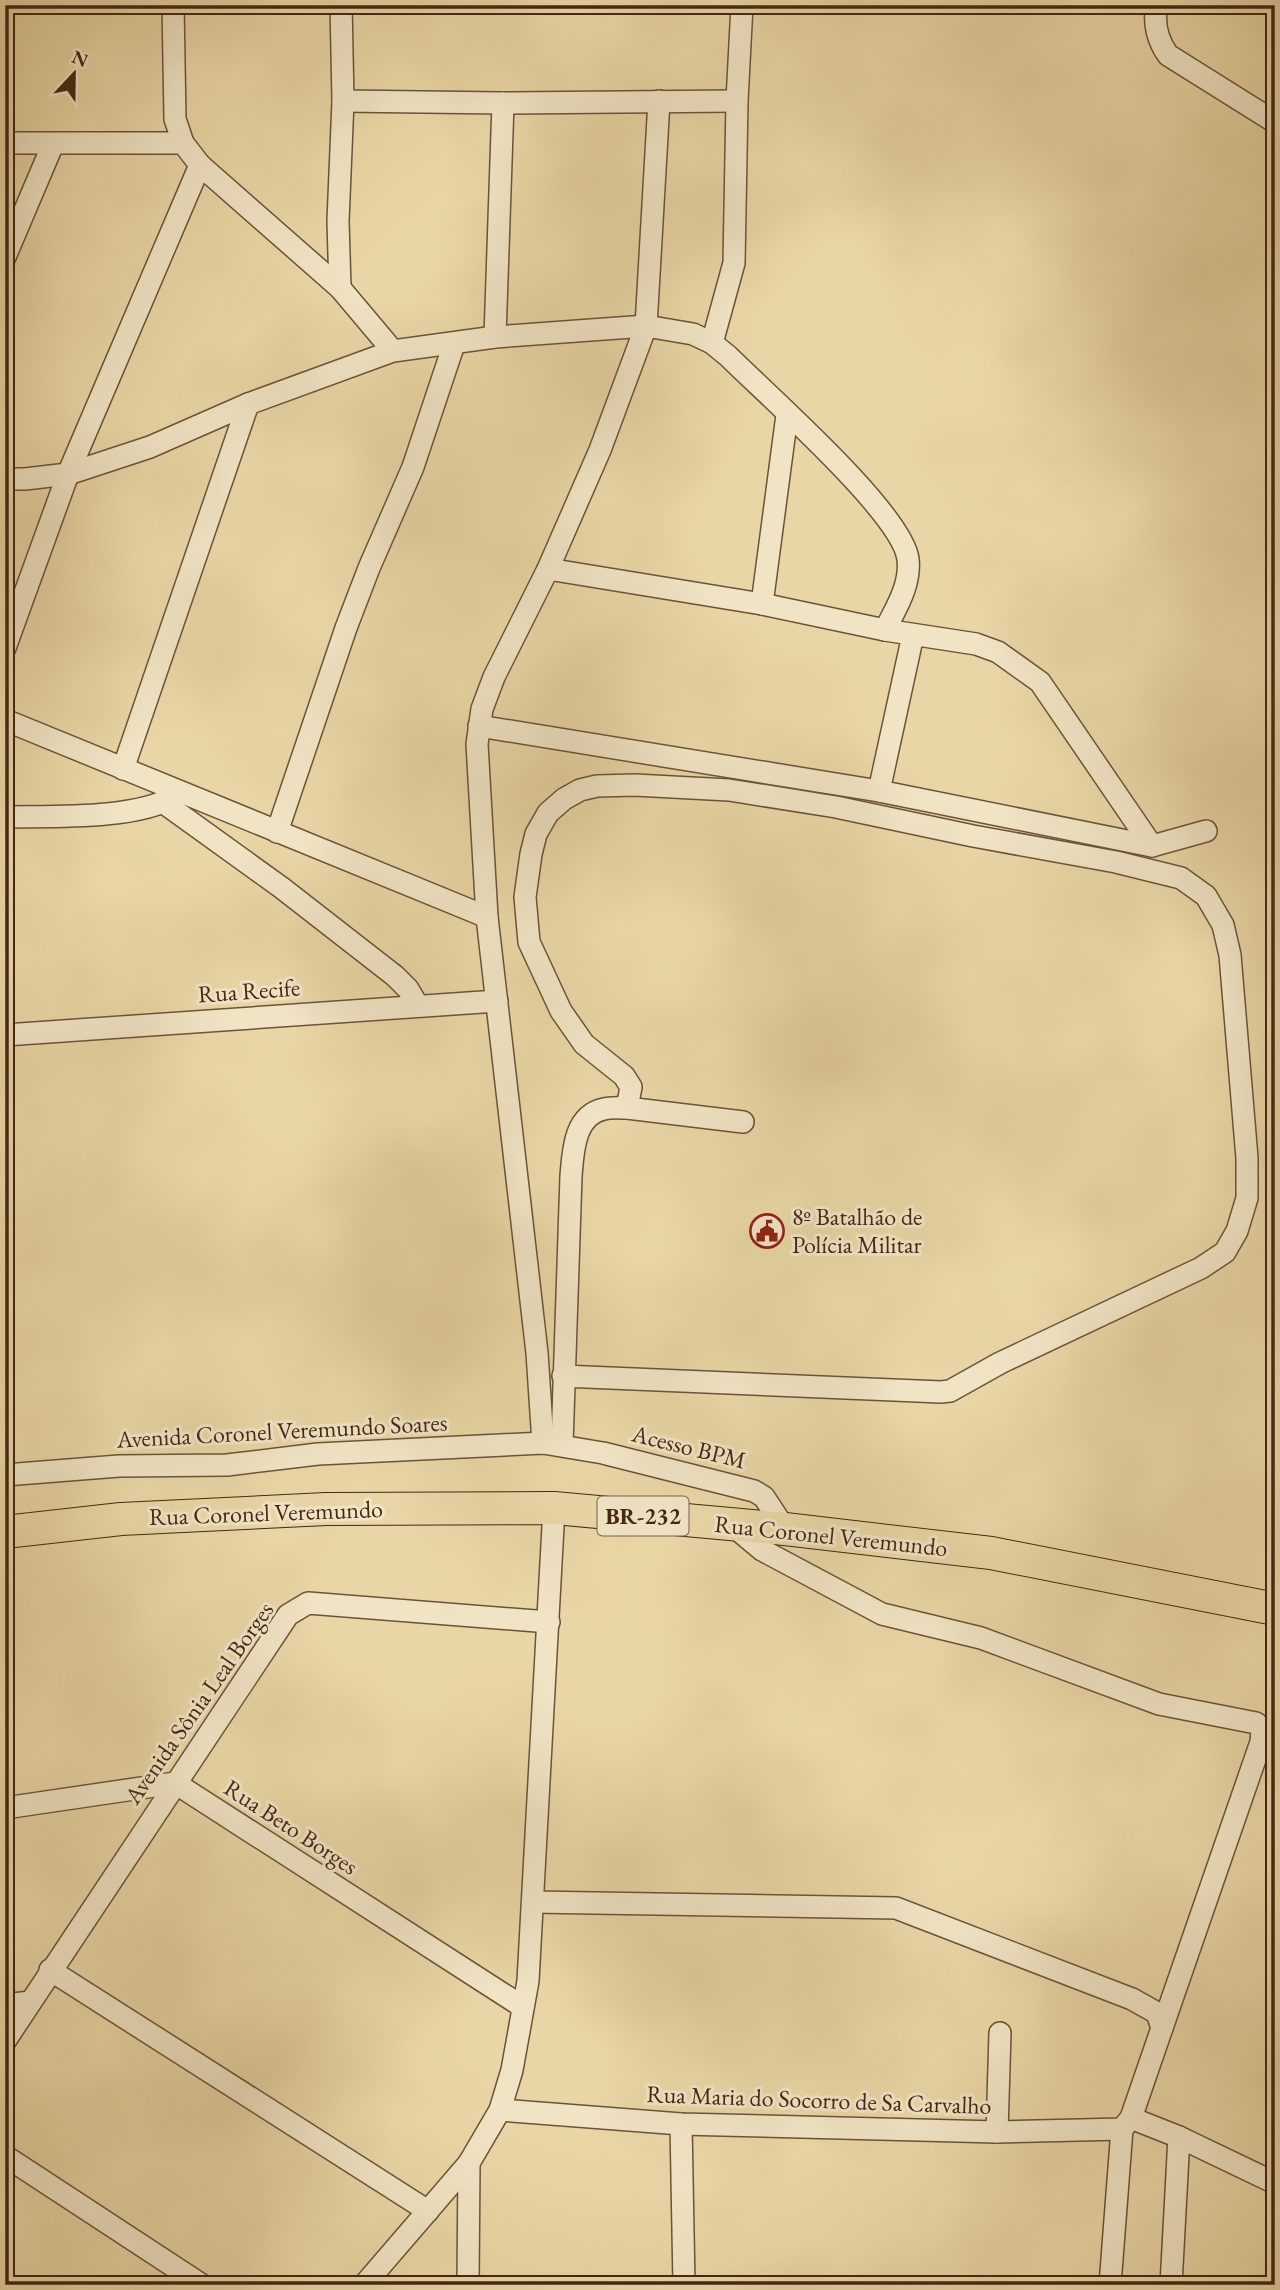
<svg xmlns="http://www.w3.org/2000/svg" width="1280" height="2290" viewBox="0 0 1280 2290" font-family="'EB Garamond',serif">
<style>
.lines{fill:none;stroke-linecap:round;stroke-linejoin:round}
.minor-casing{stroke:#6c5338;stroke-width:24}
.highway-casing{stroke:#432714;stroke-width:34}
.minor{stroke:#f1e4c5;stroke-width:21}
.highway{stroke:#e9d6a6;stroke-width:32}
.labels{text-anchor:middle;stroke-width:6;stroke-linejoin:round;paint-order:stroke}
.shield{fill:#f1e4c5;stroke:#776049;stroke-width:2}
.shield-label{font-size:23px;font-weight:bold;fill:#432714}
.street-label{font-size:24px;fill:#432714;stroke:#f1e4c5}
.poi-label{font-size:24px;fill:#432714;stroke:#f1e4c5;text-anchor:start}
</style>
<rect width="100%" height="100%" fill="#e9d6a6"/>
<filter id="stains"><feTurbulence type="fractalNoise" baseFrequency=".00286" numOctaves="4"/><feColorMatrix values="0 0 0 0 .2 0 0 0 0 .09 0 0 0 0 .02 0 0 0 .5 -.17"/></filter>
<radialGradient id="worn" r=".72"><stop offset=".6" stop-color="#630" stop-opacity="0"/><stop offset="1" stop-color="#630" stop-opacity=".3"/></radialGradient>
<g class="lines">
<g class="minor-casing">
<g id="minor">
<polyline points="173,5 175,119 183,143 200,165 340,288 393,351"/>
<path d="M1157 5C1153 23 1158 41 1168 55L1275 122"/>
<polyline points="343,101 503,103 737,101"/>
<polyline points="5,143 183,143"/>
<polyline points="5,257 53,144"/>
<polyline points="340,288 338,221 343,101 341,5"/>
<polyline points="495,337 503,103"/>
<polyline points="712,343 734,263 737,101 742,5"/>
<path d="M5 479H25L68 474 150 447 248 404 393 351 495 337 646 326 693 334 712 343 728 356C766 394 902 513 908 559 911 585 896 608 885 630"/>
<polyline points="548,569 762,604 885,630 976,644 998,652 1040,682 1152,846"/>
<polyline points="762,604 787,415"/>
<polyline points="5,648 68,474 200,165"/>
<polyline points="5,720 487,917"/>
<polyline points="479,726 879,791 1152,846 1206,831"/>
<polyline points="123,769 248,404"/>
<polyline points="879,791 913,635"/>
<polyline points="164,803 282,888 395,976 408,989 418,1006"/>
<path d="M5 817C52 816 136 820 175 796"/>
<polyline points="277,832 346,628 369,568 413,467 454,344"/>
<polyline points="5,1035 497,1001"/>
<polyline points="627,1108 743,1122"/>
<polyline points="543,1443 537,1353 487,917 477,744 482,709 494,677 548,569 600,450 646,326 659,101"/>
<path d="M562 1445 571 1176C573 1152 574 1115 604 1109 611 1107 620 1108 627 1108L631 1087 624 1076 584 1044 561 1011 529 942 525 897 531 854 536 834 548 813 564 799 580 790 597 786 635 785 729 790 836 807 973 836 1116 862 1181 878 1206 896 1223 925 1230 955 1247 1158V1198L1237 1231 1225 1252 1201 1268 1000 1363 950 1391 941 1392 563 1376"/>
<polyline points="5,1475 119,1466 227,1465 318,1454 543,1443 603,1453 754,1491 764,1497 785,1529"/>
<polyline points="732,1525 762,1550 882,1614 981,1638 1159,1704 1256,1723 1262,1729 1261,1742 1162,2028"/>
<polyline points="5,1808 175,1783 523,2007"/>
<polyline points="50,1970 428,2211"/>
<polyline points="5,2005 30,2002"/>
<polyline points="5,2041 288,1615 308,1603 549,1622"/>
<polyline points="500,2110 681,2124 997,2132 1122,2129 1131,2118 1162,2028 1157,2013 1132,1999 896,1908 533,1902"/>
<polyline points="1131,2118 1179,2137 1275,2183"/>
<polyline points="681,2124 684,2285"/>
<polyline points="997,2132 1000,2033"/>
<polyline points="5,2156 202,2285"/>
<polyline points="364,2285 469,2163 500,2110 512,2070 528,1981 554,1508"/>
<polyline points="468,2285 469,2163"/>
<polyline points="1110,2285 1122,2129"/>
<polyline points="1171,2285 1179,2137"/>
</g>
</g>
<g class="highway-casing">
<polyline id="highway" points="5,1532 121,1519 326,1509 554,1508 785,1529 991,1553 1275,1609"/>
</g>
<use href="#minor" class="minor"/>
<use href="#highway" class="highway"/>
</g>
<defs>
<g id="civic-ring" transform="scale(1.75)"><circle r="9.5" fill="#f1e4c5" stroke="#8f2418" stroke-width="1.5"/><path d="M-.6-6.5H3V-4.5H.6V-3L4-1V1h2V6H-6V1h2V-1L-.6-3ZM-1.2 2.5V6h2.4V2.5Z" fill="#8f2418"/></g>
</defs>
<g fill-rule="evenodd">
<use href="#civic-ring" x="767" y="1231"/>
</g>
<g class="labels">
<rect class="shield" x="597.5" y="1496.5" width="91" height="39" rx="5"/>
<g class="shield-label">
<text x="643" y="1524">BR-232</text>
</g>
<g class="street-label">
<text transform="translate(249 991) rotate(-4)" y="8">Rua Recife</text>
<text transform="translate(282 1431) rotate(-3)" y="8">Avenida Coronel Veremundo Soares</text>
<text transform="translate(689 1447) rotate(14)" y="8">Acesso BPM</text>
<text transform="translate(266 1513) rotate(-2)" y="8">Rua Coronel Veremundo</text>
<text transform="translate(831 1536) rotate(6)" y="8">Rua Coronel Veremundo</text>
<text transform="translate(199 1703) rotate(-55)" y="8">Avenida Sônia Leal Borges</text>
<text transform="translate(291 1827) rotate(33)" y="8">Rua Beto Borges</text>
<text transform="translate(819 2100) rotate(2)" y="8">Rua Maria do Socorro de Sa Carvalho</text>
</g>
<g class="poi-label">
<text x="792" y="1225">8º Batalhão de<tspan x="792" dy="28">Polícia Militar</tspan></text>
</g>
</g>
<rect width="1280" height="2290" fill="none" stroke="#e9d6a6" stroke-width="28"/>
<rect x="7" y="7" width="1266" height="2276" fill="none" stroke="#432714" stroke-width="3.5"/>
<rect x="14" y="14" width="1252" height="2262" fill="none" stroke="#432714" stroke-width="2"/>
<g transform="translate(74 74) rotate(22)" stroke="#f1e4c5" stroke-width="5" paint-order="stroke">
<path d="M0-5L12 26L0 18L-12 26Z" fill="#432714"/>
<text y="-10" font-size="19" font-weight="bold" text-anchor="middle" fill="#432714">N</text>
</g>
<rect width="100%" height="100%" filter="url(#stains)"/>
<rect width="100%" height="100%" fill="url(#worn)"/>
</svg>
